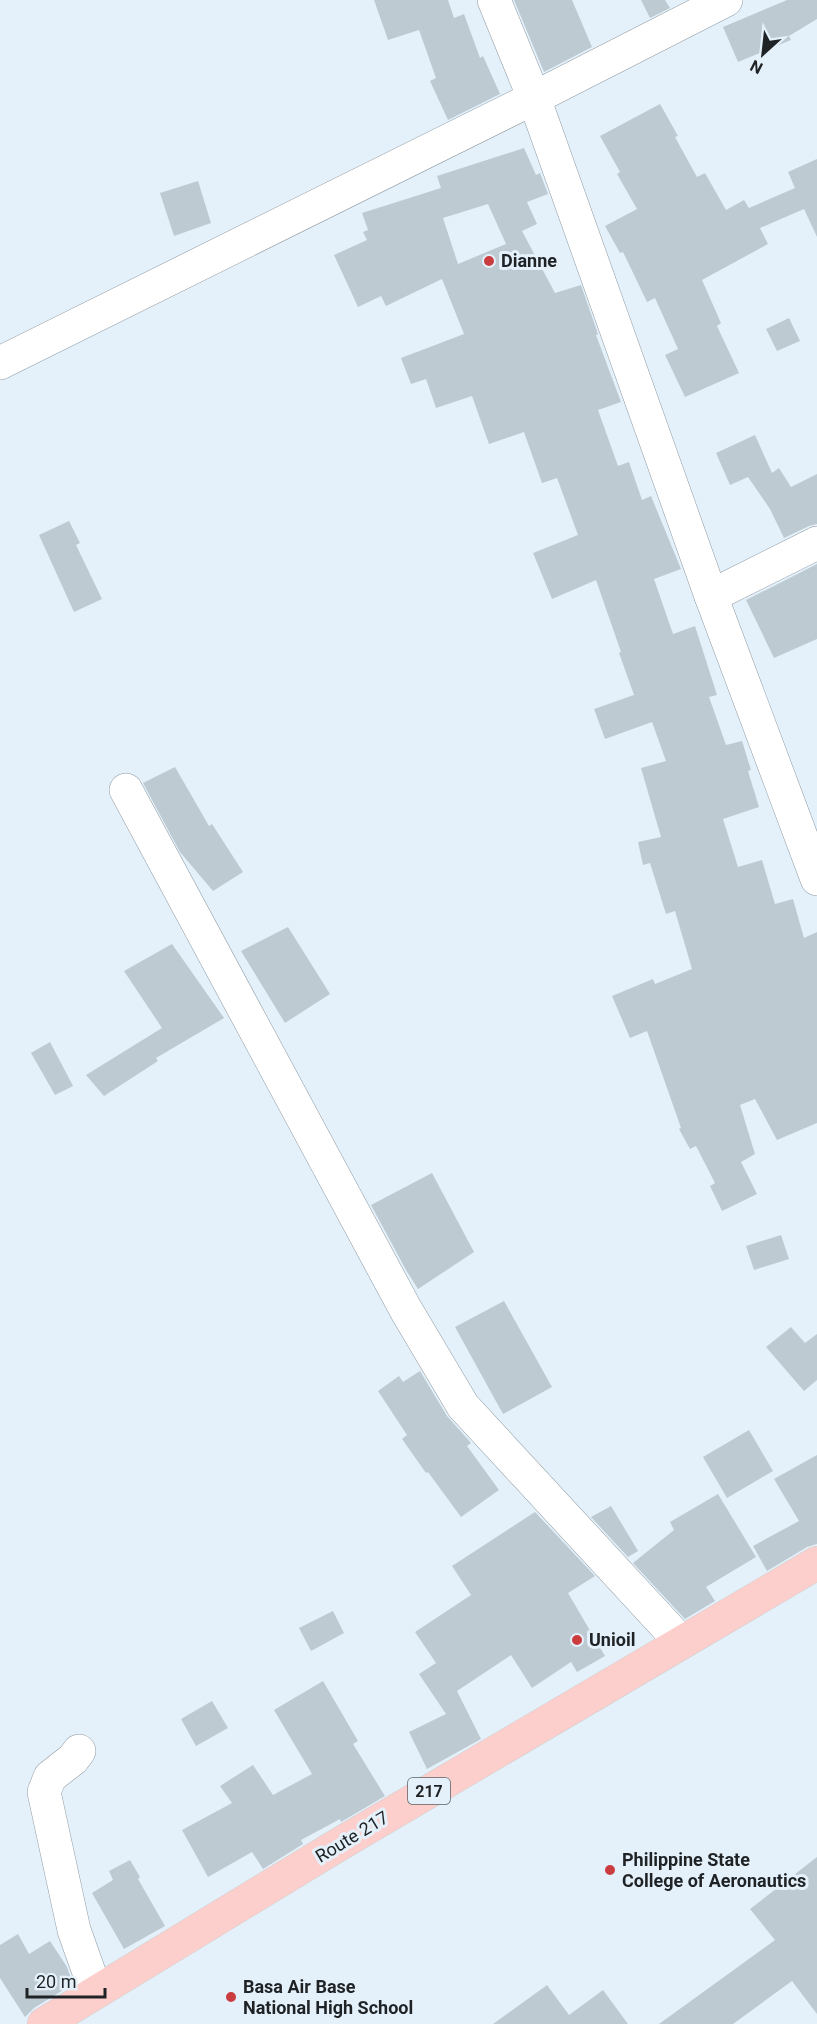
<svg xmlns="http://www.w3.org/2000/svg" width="817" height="2024" viewBox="0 0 817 2024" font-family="Roboto,sans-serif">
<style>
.building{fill:#becad2;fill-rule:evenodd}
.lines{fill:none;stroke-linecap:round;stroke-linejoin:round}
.minor-casing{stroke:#8f9aa2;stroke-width:34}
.major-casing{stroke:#cecfcf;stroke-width:34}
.minor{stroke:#fff;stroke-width:33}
.major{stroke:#fccfcc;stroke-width:33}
.poi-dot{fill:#cb3c3f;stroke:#e5f1fa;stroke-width:2}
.labels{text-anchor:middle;stroke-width:6;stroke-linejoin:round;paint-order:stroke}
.shield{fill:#e5f1fa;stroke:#5a6166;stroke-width:1.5}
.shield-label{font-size:16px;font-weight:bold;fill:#1f2326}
.poi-label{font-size:18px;font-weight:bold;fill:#1f2326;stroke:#e5f1fa;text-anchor:start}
.street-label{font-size:18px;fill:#1f2326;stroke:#e5f1fa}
</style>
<rect width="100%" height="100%" fill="#e5f1fa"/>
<g class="building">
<polygon points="374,0 448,0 454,18 464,14 480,58 483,56 500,94 448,120 430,81 436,78 419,30 388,40"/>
<polygon points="514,0 572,0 592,47 544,72"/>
<polygon points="641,0 665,0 670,8 650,18"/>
<polygon points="787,0 817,0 817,19 789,36 791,40 738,62 723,27"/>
<polygon points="660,104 678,136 675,137 697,177 705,173 726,210 744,200 749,208 795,188 788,172 817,159 817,237 804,209 760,228 768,244 702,280 721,323 717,326 739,373 685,397 665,355 678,349 655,298 647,302 623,252 620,253 605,226 637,209 617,174 620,172 600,136"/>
<path d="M524 148 536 175 540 173 548 194 527 202 537 224 522 231 555 293 581 285 598 334 596 335 621 402 598 410 618 466 629 462 642 500 651 496 681 569 654 579 673 634 695 626 717 695 709 697 726 745 742 741 751 770 748 771 759 807 723 819 738 867 762 860 775 904 793 899 804 938 817 932V1123L777 1140 755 1099 740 1105 755 1154 741 1162 757 1194 722 1211 710 1186 715 1183 696 1146 690 1149 679 1129 681 1128 647 1031 630 1038 612 996 653 979 655 984 692 969 675 911 666 914 650 863 643 865 638 842 661 837 641 768 666 761 652 722 605 739 594 709 634 695 619 653 621 652 596 580 552 599 533 553 578 535 557 478 542 483 524 432 489 444 472 396 436 408 426 379 411 384 401 358 464 334 442 279 386 306 381 296 358 307 334 255 367 240 363 232 368 230 362 213 441 188 437 176ZM488 204 506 244 458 264 443 218Z"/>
<polygon points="198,181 211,223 174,236 160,193"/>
<polygon points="789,318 800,341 777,351 766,329"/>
<polygon points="755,435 772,473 779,468 791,487 817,474 817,524 809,526 784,538 770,509 748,477 730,485 716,453"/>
<polygon points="69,521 80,543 76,545 102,599 74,612 39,535"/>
<polygon points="817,564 817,639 774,658 746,600"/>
<polygon points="175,767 209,826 212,824 243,872 213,891 180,852 143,783"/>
<polygon points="288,927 330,994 285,1023 241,951"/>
<polygon points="172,944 224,1018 156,1058 158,1061 104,1096 86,1075 162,1028 124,971"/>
<polygon points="50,1042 73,1086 55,1095 31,1053"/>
<polygon points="432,1173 474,1252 418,1289 406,1270 371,1205"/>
<polygon points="781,1235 789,1259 754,1270 746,1246"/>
<polygon points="504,1301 552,1387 503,1414 455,1327"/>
<polygon points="791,1327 805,1343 817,1334 817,1380 804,1391 766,1347"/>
<polygon points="420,1371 447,1416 471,1443 467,1446 499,1490 461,1517 428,1472 426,1473 402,1439 407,1435 378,1391 399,1376 403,1382"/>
<polygon points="749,1430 773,1471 727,1498 703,1457"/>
<polygon points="817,1455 817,1544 807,1547 767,1571 753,1546 799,1521 774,1479"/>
<polygon points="718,1494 756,1557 706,1587 715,1601 685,1619 633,1563 674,1530 670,1522"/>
<polygon points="611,1506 638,1551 628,1557 591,1517"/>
<polygon points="535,1512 595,1576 568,1593 605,1656 577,1672 571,1662 532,1688 511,1655 457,1691 481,1739 427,1769 409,1732 446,1714 419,1674 436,1663 415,1632 471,1595 452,1566"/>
<polygon points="333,1611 344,1633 311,1651 299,1628"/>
<polygon points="323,1681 358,1741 353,1744 385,1796 341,1822 340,1819 301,1840 303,1844 263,1869 252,1852 208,1877 182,1830 232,1803 220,1786 253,1765 273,1795 312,1774 274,1710"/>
<polygon points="212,1701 228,1728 196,1746 181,1719"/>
<polygon points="817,1857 817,2014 792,1981 733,2024 659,2024 775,1940 750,1909"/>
<polygon points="130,1860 140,1877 138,1879 165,1926 124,1949 92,1893 113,1880 109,1871"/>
<polygon points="18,1934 29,1954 50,1941 67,1967 73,1984 34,2008 25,2017 0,1978 0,1945"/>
<polygon points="547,1985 569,2015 603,1990 628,2024 493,2024"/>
</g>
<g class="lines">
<g class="minor-casing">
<g id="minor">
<polyline points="494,0 534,98 711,596 817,879"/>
<polyline points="0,363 534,98 726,0"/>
<polyline points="711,596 817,543"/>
<polyline points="126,790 406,1310 463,1406 681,1642"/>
<polyline points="79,1751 73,1759 50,1777 44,1792 74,1930 96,1992"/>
</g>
</g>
<g class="major-casing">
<polyline id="major" points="44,2024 338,1845 817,1563"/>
</g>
<use href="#minor" class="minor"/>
<use href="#major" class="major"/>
</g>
<g class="poi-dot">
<circle cx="489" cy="261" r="6"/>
<circle cx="577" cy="1640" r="6"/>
<circle cx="610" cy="1870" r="6"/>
<circle cx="231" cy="1997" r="6"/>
</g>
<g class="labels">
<rect class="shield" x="408" y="1778" width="42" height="26" rx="4.5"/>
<g class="shield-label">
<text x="429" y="1797">217</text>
</g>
<g class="poi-label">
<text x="501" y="267">Dianne</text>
<text x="589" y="1646">Unioil</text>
<text x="622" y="1866">Philippine State<tspan x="622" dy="21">College of Aeronautics</tspan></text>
<text x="243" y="1993">Basa Air Base<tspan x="243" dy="21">National High School</tspan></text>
</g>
<g class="street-label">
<text transform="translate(352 1837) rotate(-31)" y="6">Route 217</text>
</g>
</g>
<g transform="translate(763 54) rotate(207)" stroke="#e5f1fa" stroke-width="4.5" paint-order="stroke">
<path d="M0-4.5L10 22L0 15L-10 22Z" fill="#1f2326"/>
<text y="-9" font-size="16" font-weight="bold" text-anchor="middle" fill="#1f2326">N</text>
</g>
<path d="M27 1988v9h78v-9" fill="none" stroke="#1f2326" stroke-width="3"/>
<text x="36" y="1988" font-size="18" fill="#1f2326" stroke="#e5f1fa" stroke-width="4.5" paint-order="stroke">20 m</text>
</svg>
